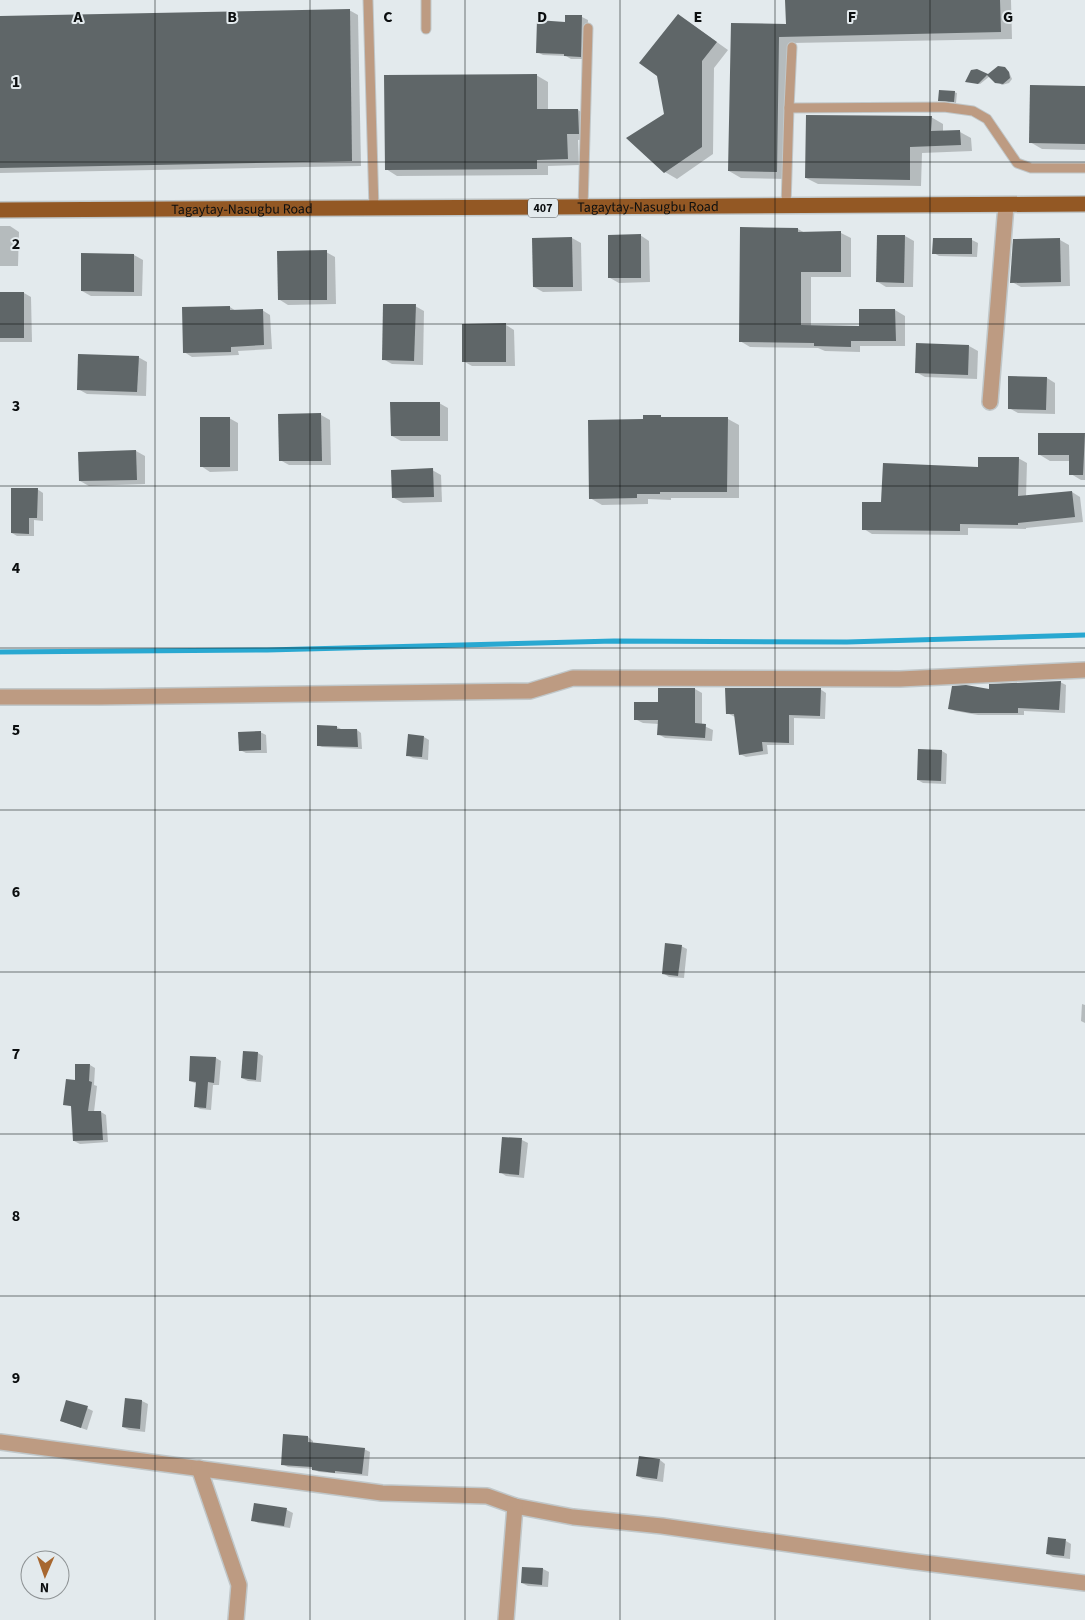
<svg xmlns="http://www.w3.org/2000/svg" width="1085" height="1620" viewBox="0 0 1085 1620" font-family="'Source Sans 3',sans-serif">
<style>
.shadow{fill:#0003}
.lines{fill:none;stroke-linecap:round;stroke-linejoin:round}
.stream{stroke:#29a8d1;stroke-width:5}
.building{fill:#5f6668}
.lane-casing{stroke:#c0c7c9;stroke-width:11}
.street-casing{stroke:#c0c7c9;stroke-width:18}
.primary-casing{stroke:#c0c7c9;stroke-width:18}
.lane{stroke:#bd9b82;stroke-width:9}
.street{stroke:#bd9b82;stroke-width:15}
.primary{stroke:#935824;stroke-width:15}
.grid{fill:none;stroke:#0b0e0f;stroke-width:1;stroke-opacity:0.55}
.labels{text-anchor:middle;stroke-width:4;stroke-linejoin:round;paint-order:stroke}
.shield{fill:#e3eaed;stroke:#4c5052;stroke-width:1}
.shield-label{font-size:12px;font-weight:bold;fill:#0b0e0f}
.street-label{font-size:14px;fill:#0b0e0f;stroke:#e3eaed}
.grid-label{font-size:16px;text-anchor:middle;font-weight:bold;fill:#0b0e0f;stroke:#e3eaed;stroke-width:4;stroke-linejoin:round;paint-order:stroke}
</style>
<rect width="100%" height="100%" fill="#e3eaed"/>
<g class="shadow">
<polygon points="787,0 1011,0 1012,39 791,43 788,179 741,178 729,171 732,24 787,26"/>
<polygon points="349,10 358,15 361,166 0,173 0,17"/>
<polygon points="566,16 582,17 588,20 586,59 571,59 566,56 543,55 537,52 566,23"/>
<polygon points="690,23 728,50 714,68 713,154 677,179 665,172 665,114"/>
<polygon points="1001,67 1009,72 1012,79 1009,83 1002,85 990,76 980,84 967,81 972,71 988,75"/>
<polygon points="536,75 548,82 548,110 578,110 590,117 590,139 578,140 579,165 548,166 548,175 397,176 386,169"/>
<polygon points="1085,87 1085,150 1042,149 1030,142"/>
<polygon points="954,92 957,93 956,103 940,100"/>
<polygon points="931,117 943,124 943,132 960,132 971,138 972,151 922,153 921,186 818,184 806,178"/>
<polygon points="0,226 10,226 19,232 18,266 0,266"/>
<polygon points="798,229 805,233 841,233 851,238 851,277 811,277 811,326 860,327 895,310 905,316 905,346 860,346 860,352 825,351 818,348 750,347 740,341"/>
<polygon points="640,235 649,241 650,282 619,283 610,278"/>
<polygon points="905,236 914,241 913,287 886,287 878,282"/>
<polygon points="572,238 581,243 582,291 543,292 534,287 534,239"/>
<polygon points="972,240 978,243 977,257 939,256 934,253"/>
<polygon points="1060,240 1069,245 1070,286 1021,287 1012,282"/>
<polygon points="326,252 335,257 336,304 288,305 280,300"/>
<polygon points="134,255 143,260 142,296 91,296 82,291"/>
<polygon points="0,293 24,293 31,297 32,342 0,342"/>
<polygon points="415,306 424,311 423,365 392,364 383,359"/>
<polygon points="230,307 236,311 262,310 270,315 272,349 238,351 239,355 192,357 184,352"/>
<polygon points="506,325 514,330 515,366 472,366 463,361"/>
<polygon points="969,346 978,351 977,379 925,377 916,372"/>
<polygon points="138,357 147,362 146,396 87,394 78,389"/>
<polygon points="1047,378 1055,383 1055,414 1018,413 1009,408"/>
<polygon points="439,403 448,408 448,441 401,441 392,436"/>
<polygon points="321,415 330,420 331,465 289,465 280,460 279,416"/>
<polygon points="661,417 664,418 728,419 739,425 739,498 671,498 671,500 648,499 648,504 602,505 590,498 644,421"/>
<polygon points="229,418 238,423 238,471 210,472 201,466"/>
<polygon points="1040,435 1085,435 1085,480 1081,480 1071,474 1071,461 1050,461 1040,455"/>
<polygon points="136,451 145,456 145,484 89,486 80,481"/>
<polygon points="1018,458 1027,463 1026,497 1072,492 1080,497 1083,522 1026,528 1026,529 968,528 968,535 872,534 864,529 882,504 979,469"/>
<polygon points="432,470 441,475 442,502 403,503 394,498"/>
<polygon points="37,489 43,493 43,521 34,520 34,536 17,536 12,533"/>
<polygon points="1060,682 1066,685 1065,713 1024,711 1024,715 978,715 955,711 949,708 990,691"/>
<polygon points="695,689 702,693 702,725 713,730 712,741 665,738 658,734 659,724 643,723 635,719 659,704"/>
<polygon points="820,689 826,693 825,719 794,718 794,745 767,745 768,754 746,757 740,754 735,717 727,713"/>
<polygon points="337,727 341,729 357,730 361,733 362,749 322,747 318,745"/>
<polygon points="260,732 266,735 267,753 246,753 240,750"/>
<polygon points="424,737 429,740 428,760 413,758 407,755"/>
<polygon points="942,751 947,754 946,784 923,783 918,780"/>
<polygon points="681,946 687,949 684,978 669,977 663,973"/>
<polygon points="1082,1004 1085,1005 1085,1023 1081,1021"/>
<polygon points="258,1053 263,1056 261,1082 248,1081 242,1078"/>
<polygon points="216,1058 221,1061 219,1085 213,1085 211,1110 200,1109 195,1106 197,1084 190,1081"/>
<polygon points="90,1065 95,1068 94,1085 97,1086 94,1112 101,1112 106,1115 108,1142 80,1144 74,1141 73,1107 64,1104"/>
<polygon points="503,1138 522,1140 528,1143 524,1178 506,1176 500,1172"/>
<polygon points="126,1400 142,1401 148,1404 145,1432 129,1430 123,1427"/>
<polygon points="87,1408 93,1411 87,1430 61,1421"/>
<polygon points="308,1437 313,1441 313,1443 364,1449 370,1452 368,1476 319,1472 313,1469 288,1467 282,1464"/>
<polygon points="660,1460 665,1464 663,1482 643,1479 637,1476"/>
<polygon points="255,1505 287,1510 293,1513 290,1528 258,1523 253,1520"/>
<polygon points="1066,1541 1071,1544 1070,1559 1053,1557 1047,1554"/>
<polygon points="543,1569 549,1572 548,1587 528,1586 522,1583"/>
</g>
<g class="lines">
<polyline class="stream" points="0,652 267,650 614,641 847,642 1085,635"/>
</g>
<g class="building">
<polygon points="785,0 1000,0 1001,32 779,37 777,172 728,171 731,23 786,24"/>
<polygon points="350,9 352,161 0,168 0,16"/>
<polygon points="678,14 717,42 702,61 702,147 664,173 626,138 664,114 657,76 639,63"/>
<polygon points="565,15 582,15 581,57 564,56 564,54 536,53 537,20 565,22"/>
<polygon points="998,66 1005,67 1009,72 1010,78 1003,84 995,83 987,75 978,84 965,82 971,70 977,69 988,74"/>
<polygon points="537,74 537,109 578,109 579,134 567,134 568,159 537,160 537,169 385,170 384,75"/>
<polygon points="1030,85 1085,86 1085,144 1029,143"/>
<polygon points="939,90 955,91 954,102 938,101"/>
<polygon points="806,115 932,116 931,131 960,130 961,145 910,147 910,180 805,178"/>
<polygon points="740,227 798,228 798,232 841,231 841,272 801,272 801,325 859,326 859,309 895,309 896,341 851,341 851,347 814,346 814,343 739,342"/>
<polygon points="641,234 641,278 608,278 608,235"/>
<polygon points="877,235 905,235 904,283 876,282"/>
<polygon points="572,237 573,287 533,287 532,238"/>
<polygon points="933,238 972,238 972,254 932,254"/>
<polygon points="1060,238 1061,282 1010,283 1013,239"/>
<polygon points="327,250 327,300 278,300 277,251"/>
<polygon points="81,253 134,254 134,292 81,291"/>
<rect x="0" y="292" width="24" height="46"/>
<polygon points="383,304 416,304 414,361 382,360"/>
<polygon points="230,306 230,310 263,309 264,345 231,347 231,352 183,353 182,307"/>
<polygon points="506,323 506,362 462,362 462,324"/>
<polygon points="916,343 969,345 968,375 915,373"/>
<polygon points="78,354 139,356 137,392 77,390"/>
<polygon points="1008,376 1047,377 1046,410 1008,409"/>
<polygon points="390,402 440,402 440,436 391,436"/>
<polygon points="321,413 322,461 279,461 278,414"/>
<polygon points="643,415 661,415 661,417 728,417 727,492 660,492 660,494 637,494 637,498 589,499 588,420 643,419"/>
<rect x="200" y="417" width="30" height="50"/>
<polygon points="1038,433 1085,433 1083,475 1069,475 1069,455 1038,455"/>
<polygon points="136,450 137,480 79,481 78,452"/>
<polygon points="978,457 1019,457 1018,496 1072,491 1075,517 1018,523 1018,525 960,524 960,531 862,530 862,502 881,502 883,463 978,467"/>
<polygon points="433,468 434,497 392,498 391,470"/>
<polygon points="11,488 38,488 37,518 29,518 29,534 11,533"/>
<polygon points="1061,681 1059,710 1018,708 1018,713 971,713 948,709 952,686 966,685 989,689 989,684"/>
<polygon points="658,688 695,688 695,723 706,724 705,738 657,735 658,720 634,720 634,702 658,702"/>
<polygon points="725,688 821,688 820,716 789,715 789,743 762,742 763,751 739,755 734,714 726,714"/>
<polygon points="317,725 337,726 337,729 357,729 358,747 317,746"/>
<polygon points="261,731 261,750 239,751 238,732"/>
<polygon points="408,734 424,736 422,757 406,756"/>
<polygon points="918,749 942,750 941,781 917,780"/>
<polygon points="665,943 682,945 678,976 662,974"/>
<polygon points="243,1051 258,1052 256,1080 241,1078"/>
<polygon points="190,1056 216,1057 214,1083 208,1082 206,1108 194,1107 196,1082 189,1081"/>
<polygon points="75,1064 90,1064 89,1081 92,1082 88,1111 101,1111 103,1140 73,1141 71,1106 63,1105 66,1079 75,1080"/>
<polygon points="502,1137 522,1138 519,1175 499,1173"/>
<polygon points="125,1398 142,1400 140,1429 122,1427"/>
<polygon points="66,1400 88,1406 81,1428 60,1421"/>
<polygon points="283,1434 308,1436 308,1442 365,1448 362,1474 335,1471 335,1473 312,1470 312,1467 281,1465"/>
<polygon points="639,1456 660,1459 657,1479 636,1476"/>
<polygon points="254,1503 287,1508 284,1526 251,1521"/>
<polygon points="1048,1537 1066,1539 1064,1556 1046,1554"/>
<polygon points="522,1567 543,1568 542,1585 521,1583"/>
</g>
<g class="lines">
<g class="lane-casing">
<g id="lane">
<polyline points="368,0 374,209"/>
<polyline points="426,29 426,0"/>
<polyline points="789,108 792,47"/>
<polyline points="786,206 789,108 944,107 973,111 987,119 1017,163 1031,168 1085,168"/>
<polyline points="583,208 588,28"/>
</g>
</g>
<g class="street-casing">
<g id="street">
<polyline points="990,402 1006,205"/>
<polyline points="0,697 99,697 530,691 573,678 900,679 1085,670"/>
<polyline points="0,1442 382,1493 487,1496 515,1506 573,1517 662,1526 909,1561 1085,1583"/>
<polyline points="199,1468 239,1585 236,1620"/>
<polyline points="506,1620 515,1506"/>
</g>
</g>
<g class="primary-casing">
<g id="primary">
<path id="s1" d="M0 210 1085 204"/>
</g>
</g>
<use href="#lane" class="lane"/>
<use href="#street" class="street"/>
<use href="#primary" class="primary"/>
</g>
<path class="grid" d="M155 0V1620M310 0V1620M465 0V1620M620 0V1620M775 0V1620M930 0V1620M0 162H1085M0 324H1085M0 486H1085M0 648H1085M0 810H1085M0 972H1085M0 1134H1085M0 1296H1085M0 1458H1085"/>
<g class="labels">
<rect class="shield" x="528" y="198.5" width="30" height="19" rx="4"/>
<g class="shield-label">
<text x="543" y="212">407</text>
</g>
<g class="street-label">
<text dy="5" stroke="none"><textPath href="#s1" startOffset="648">Tagaytay-Nasugbu Road</textPath></text>
<text dy="5" stroke="none"><textPath href="#s1" startOffset="242">Tagaytay-Nasugbu Road</textPath></text>
</g>
</g>
<g class="grid-label">
<text x="78" y="22">A</text>
<text x="232" y="22">B</text>
<text x="388" y="22">C</text>
<text x="542" y="22">D</text>
<text x="698" y="22">E</text>
<text x="852" y="22">F</text>
<text x="1008" y="22">G</text>
<text x="16" y="87">1</text>
<text x="16" y="249">2</text>
<text x="16" y="411">3</text>
<text x="16" y="573">4</text>
<text x="16" y="735">5</text>
<text x="16" y="897">6</text>
<text x="16" y="1059">7</text>
<text x="16" y="1221">8</text>
<text x="16" y="1383">9</text>
</g>
<g transform="translate(45 1575) rotate(182)"><circle r="24" fill="#e3eaed" stroke="#8d9294"/>
<path d="M0-4L9 19L0 12L-9 19Z" fill="#a76730"/>
<text y="-8" font-size="14" font-weight="bold" text-anchor="middle" fill="#0b0e0f">N</text>
</g>
</svg>
